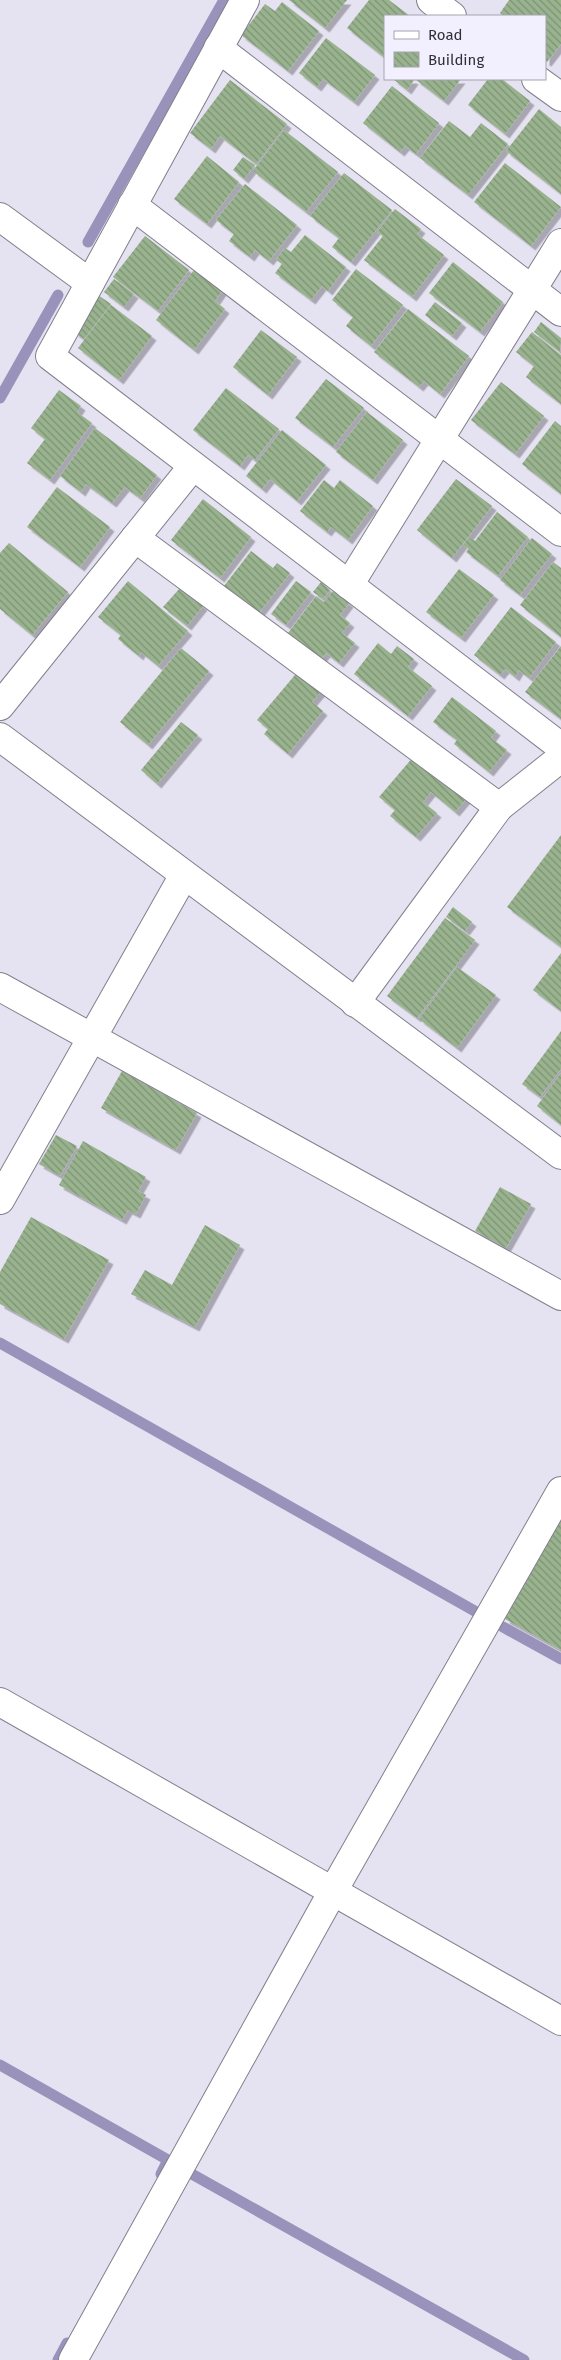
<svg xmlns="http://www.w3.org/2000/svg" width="561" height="2360" viewBox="0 0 561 2360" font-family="'Fira Sans',sans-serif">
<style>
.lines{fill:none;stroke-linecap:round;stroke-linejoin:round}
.stream{stroke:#9992ba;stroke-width:11}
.building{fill:url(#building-back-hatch);filter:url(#shadow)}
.street-casing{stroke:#82808d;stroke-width:30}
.street{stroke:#fff;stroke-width:28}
</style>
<defs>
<pattern id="building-back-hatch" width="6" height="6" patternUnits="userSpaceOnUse" patternTransform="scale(1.25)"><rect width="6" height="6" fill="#99b38e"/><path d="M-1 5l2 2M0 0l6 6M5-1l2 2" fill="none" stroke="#7d9275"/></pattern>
<filter id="shadow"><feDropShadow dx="4.5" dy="4.5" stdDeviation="0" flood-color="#0004"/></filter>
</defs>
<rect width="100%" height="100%" fill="#e5e3f1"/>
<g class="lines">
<g class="stream">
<polyline points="88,242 224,0"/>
<polyline points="0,398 58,295"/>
<polyline points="0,1343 480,1614"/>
<polyline points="503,1627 561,1659"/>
<polyline points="0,2065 168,2160 161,2174"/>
<polyline points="190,2173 524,2360"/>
<polyline points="58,2360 67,2343"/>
</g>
</g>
<g class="building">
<polygon points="289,0 347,0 325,28"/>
<polygon points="369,0 389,0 410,16 385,16 385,58 347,28"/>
<polygon points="509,0 561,0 561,44 547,62 545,61 545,16 504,16 500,13"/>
<polygon points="282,2 319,31 288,71 241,35 265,4 275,11"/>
<polygon points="326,38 375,75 354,102 323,79 317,87 299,73"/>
<polygon points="393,79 412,79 414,80 407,90"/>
<polygon points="415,79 461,79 444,101"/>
<polygon points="488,79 502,79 530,101 505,134 468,105"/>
<polygon points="230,80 287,124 256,164 220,136 211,149 190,133"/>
<polygon points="392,86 439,123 416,154 405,146 400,152 363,123"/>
<polygon points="539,109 561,127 561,194 506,151"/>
<polygon points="449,121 470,137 481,123 508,144 468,195 420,158"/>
<polygon points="284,130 338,172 306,212 253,171"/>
<polygon points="207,156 239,182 207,224 174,199"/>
<polygon points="243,157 255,165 244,179 233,170"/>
<polygon points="505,163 561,207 531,246 474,202"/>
<polygon points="344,173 392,210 351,262 332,247 339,238 310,216"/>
<polygon points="245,184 297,225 269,261 255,250 250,257 229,241 234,234 216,220"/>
<polygon points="395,209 421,229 417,234 444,255 412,297 364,260 383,236 377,232"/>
<polygon points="305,235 346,267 328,291 322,286 311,300 275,273 282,264 276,260 285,248 291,252"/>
<polygon points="145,236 189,270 158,311 113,277"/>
<polygon points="453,262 503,302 480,332 429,293"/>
<polygon points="356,269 403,305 371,346 346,326 353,317 332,300"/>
<polygon points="194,270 222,291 215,301 225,309 194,350 156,320"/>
<polygon points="114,279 134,294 124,307 104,292"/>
<polygon points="98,295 111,304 84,339 74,332"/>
<polygon points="435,302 462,323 452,336 425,315"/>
<polygon points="111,305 152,336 119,380 78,348"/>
<polygon points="408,309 469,356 440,394 424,381 419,387 374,352"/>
<polygon points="541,322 561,338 560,352 534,332"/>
<polygon points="261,330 297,357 268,395 233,367"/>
<polygon points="532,332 561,355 561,404 526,377 534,366 516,352"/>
<polygon points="326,379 364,408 333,447 295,418"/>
<polygon points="501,382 544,416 515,454 471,420"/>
<polygon points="226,388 279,429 255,460 248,455 240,466 193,430"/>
<polygon points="59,390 81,406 77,412 92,423 50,480 27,463 45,439 31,428"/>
<polygon points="367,412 403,440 373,480 336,452"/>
<polygon points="555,421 561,426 561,494 522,464"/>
<polygon points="95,428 157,475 140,498 125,487 112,503 86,484 81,492 60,476"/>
<polygon points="282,430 326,465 297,501 270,479 262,489 246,476"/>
<polygon points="456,479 492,506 452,558 417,530"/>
<polygon points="324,480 334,488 340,480 373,506 348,540 331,527 327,532 300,511"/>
<polygon points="57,487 110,527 80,567 27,527"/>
<polygon points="203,499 251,537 220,578 171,540"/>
<polygon points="497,512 528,537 498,576 466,552 469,549 463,545 469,537 475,541"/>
<polygon points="532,538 552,554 520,595 500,580"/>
<polygon points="9,543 68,592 32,635 0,609 0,553"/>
<polygon points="251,551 273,568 277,563 290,573 259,613 224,586"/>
<polygon points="553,562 561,568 561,637 520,605"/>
<polygon points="459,569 494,595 461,638 426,612"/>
<polygon points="128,581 188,631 158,666 141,652 139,656 118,639 121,635 98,617"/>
<polygon points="296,581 311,592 286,625 271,614"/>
<polygon points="321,582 330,590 323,599 313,592"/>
<polygon points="180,588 203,606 187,626 163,607"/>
<polygon points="333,591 349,603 340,615 350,623 342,633 355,643 339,663 326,653 321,659 288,633 316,596 324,602"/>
<polygon points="511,607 556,642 529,678 519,670 515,677 505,669 500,675 474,655"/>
<polygon points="378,643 391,654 397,646 414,659 408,667 432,686 408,716 354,674"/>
<polygon points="561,646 561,719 525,692"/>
<polygon points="181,648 209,671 148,745 120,722"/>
<polygon points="300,669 324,688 312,702 323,711 288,754 264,734 268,729 257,720"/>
<polygon points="452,697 496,731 491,738 507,750 489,772 454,744 457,740 433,722"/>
<polygon points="181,722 198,735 157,784 141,770"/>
<polygon points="414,756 466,799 455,812 431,792 423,802 437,813 416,837 390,816 395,810 379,797"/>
<polygon points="561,835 561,947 507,907"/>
<polygon points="453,907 472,922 465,931 446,917"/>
<polygon points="445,918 475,940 417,1018 387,996"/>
<polygon points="561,953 561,1011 533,990"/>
<polygon points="457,967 496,995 457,1048 419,1019"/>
<polygon points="561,1031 561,1069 540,1097 522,1084"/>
<polygon points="122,1071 197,1113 176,1150 101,1108"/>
<polygon points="561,1073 561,1125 537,1106"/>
<polygon points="56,1135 77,1146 60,1176 39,1164"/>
<polygon points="83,1141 146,1177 138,1191 146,1195 136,1214 128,1210 122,1220 59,1185"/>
<polygon points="500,1187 531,1204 506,1248 475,1231"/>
<polygon points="31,1217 109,1260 64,1339 0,1304 0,1272"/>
<polygon points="205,1225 240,1245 195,1327 131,1294 145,1270 172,1285"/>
<polygon points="561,1518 561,1650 505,1619"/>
</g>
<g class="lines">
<g class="street-casing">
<g id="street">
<polyline points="245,0 50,356 561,747"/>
<polyline points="431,0 452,16"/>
<polyline points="218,48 561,312"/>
<polyline points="536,79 561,97"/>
<polyline points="132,205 561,532"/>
<polyline points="0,217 90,283"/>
<polyline points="135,538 499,807"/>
<polyline points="349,585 561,243"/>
<polyline points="0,706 193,466"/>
<polyline points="0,737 561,1155"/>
<polyline points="0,987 561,1296"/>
<polyline points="355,1003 499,807 561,758"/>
<polyline points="0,1200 184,875"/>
<polyline points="0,1702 561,2021"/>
<polyline points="73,2360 333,1891 561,1491"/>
</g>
</g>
<use href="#street" class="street"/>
</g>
<rect x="384" y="15" width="162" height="65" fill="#f2f0fe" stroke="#a4a3ad"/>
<rect x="394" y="31" width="25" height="8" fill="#ffffff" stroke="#a4a3ad"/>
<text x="428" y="40" font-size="15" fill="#302f34">Road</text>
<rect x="394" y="52" width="25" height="15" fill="url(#building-back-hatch)" stroke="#a4a3ad"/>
<text x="428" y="65" font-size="15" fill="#302f34">Building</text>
</svg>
